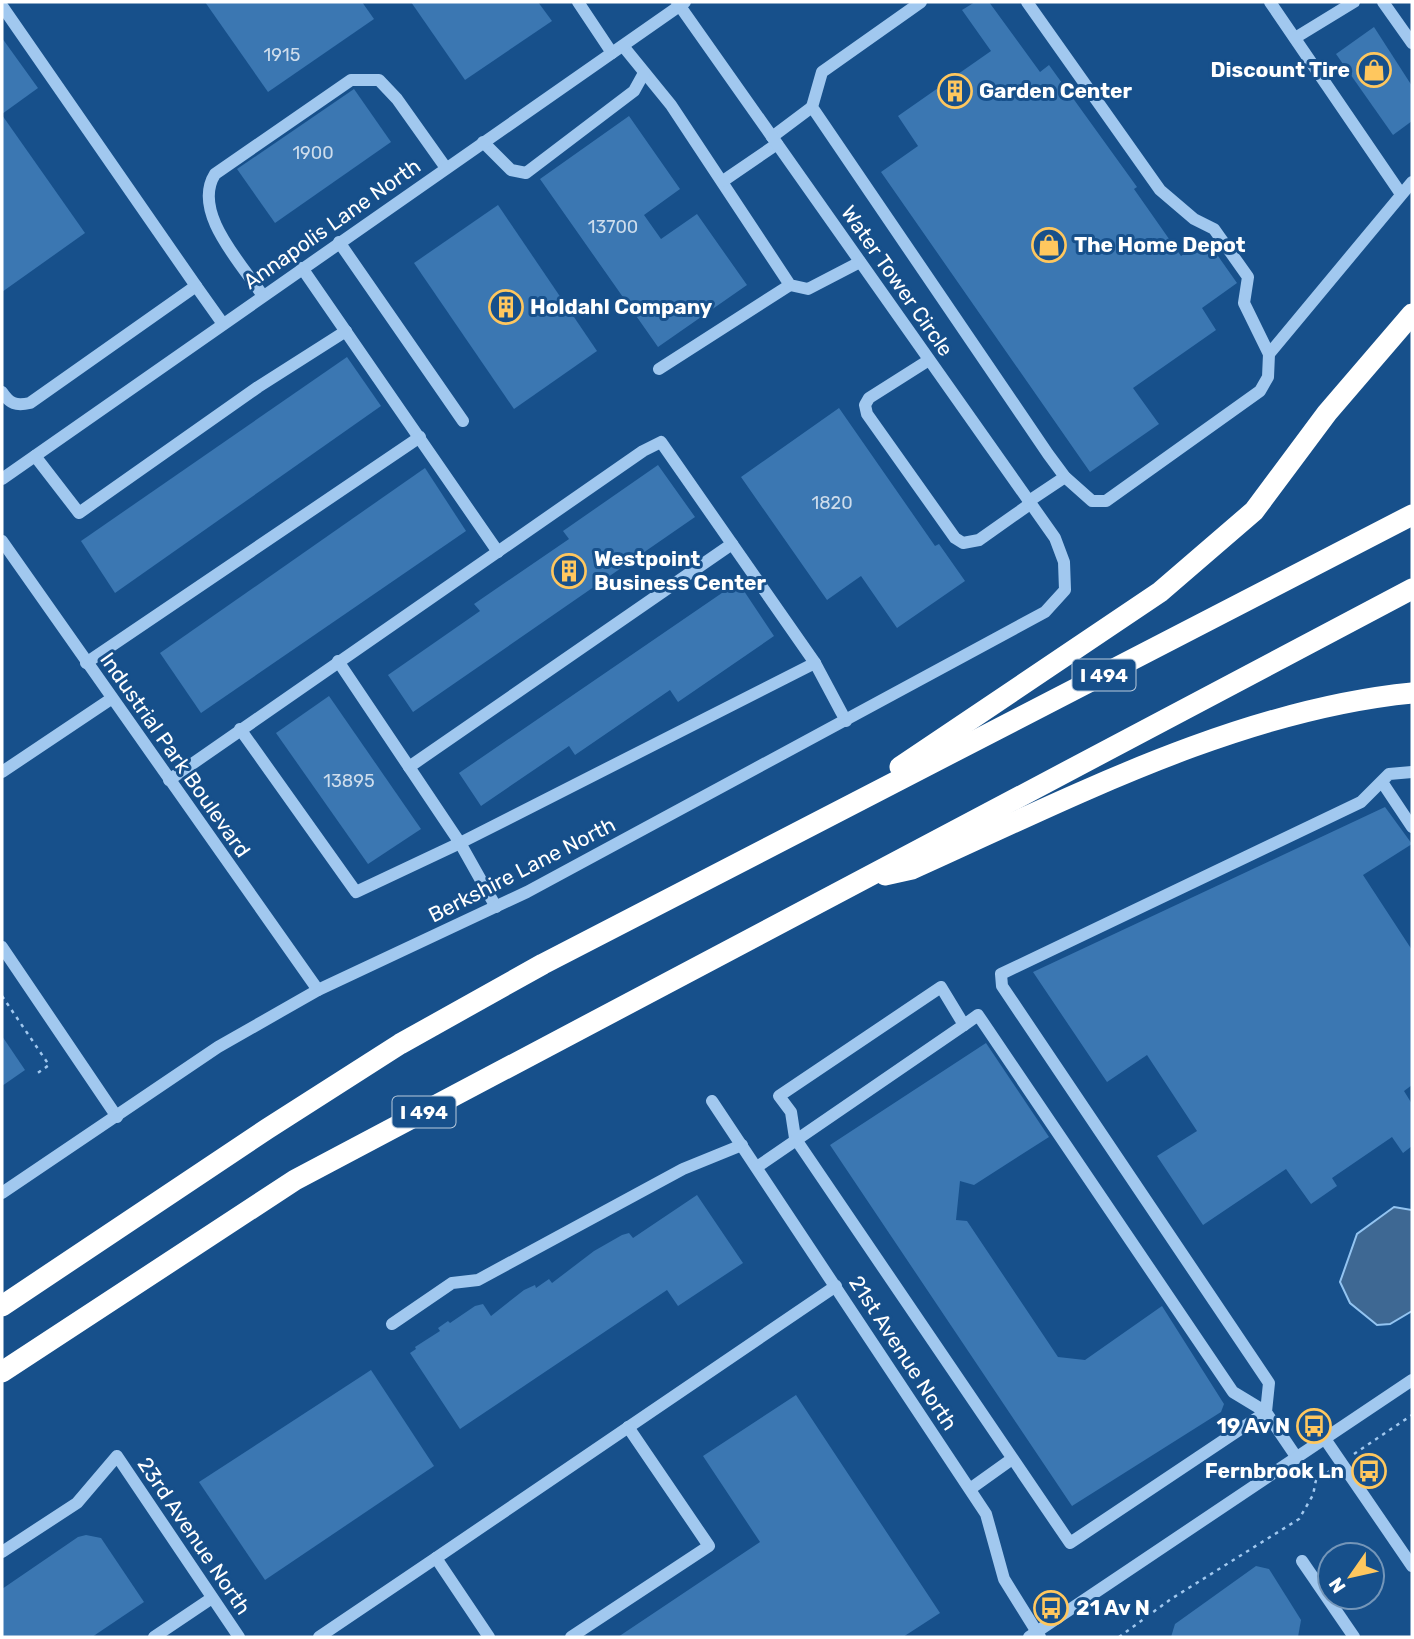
<svg xmlns="http://www.w3.org/2000/svg" width="1414" height="1639" viewBox="0 0 1414 1639" font-family="Rubik,sans-serif">
<style>
.water{fill:#3e6893;stroke:#93c4f1;stroke-width:2}
.building{fill:#3b77b2}
.lines{fill:none;stroke-linecap:round;stroke-linejoin:round}
.path{stroke:#a1c8ef;stroke-width:2.5;stroke-dasharray:3.5 5;stroke-linecap:butt}
.minor{stroke:#a1c8ef;stroke-width:12}
.highway{stroke:#fff;stroke-width:21}
.labels{text-anchor:middle;stroke-width:6;stroke-linejoin:round;paint-order:stroke}
.number-label{font-size:18px;fill:#ceddec}
.shield{fill:#17508b;stroke:#b9cadc;stroke-width:2}
.shield-label{font-size:19px;font-weight:bold;fill:#fff}
.poi-label{font-size:21px;font-weight:bold;fill:#fff;stroke:#17508b;text-anchor:start}
.street-label{font-size:21px;fill:#fff;stroke:#17508b}
</style>
<rect width="100%" height="100%" fill="#17508b"/>
<polygon class="water" points="1394,1207 1412,1210 1412,1311 1390,1324 1377,1325 1350,1303 1340,1282 1357,1234"/>
<g class="building">
<polygon points="205,2 362,2 374,19 268,92"/>
<polygon points="411,2 538,2 552,21 465,80"/>
<polygon points="975,2 989,2 1040,72 1049,65 1137,187 1134,189 1181,256 1206,239 1237,283 1202,308 1216,330 1133,388 1159,424 1090,472 881,172 918,146 898,116 991,51 962,10"/>
<polygon points="1374,27 1412,86 1412,121 1393,135 1336,54"/>
<polygon points="2,38 38,88 2,114"/>
<polygon points="354,89 391,142 275,223 237,169"/>
<polygon points="2,115 85,233 2,292"/>
<polygon points="629,116 680,189 644,215 661,239 697,214 747,285 658,347 540,179"/>
<polygon points="498,205 597,351 514,409 414,263"/>
<polygon points="347,357 381,406 115,593 81,541"/>
<polygon points="839,408 935,546 939,544 965,581 897,628 861,576 827,600 741,477"/>
<polygon points="658,465 695,517 413,712 388,675 480,611 474,604 569,539 563,531"/>
<polygon points="425,468 466,531 201,713 160,653"/>
<polygon points="738,582 774,636 678,702 670,690 575,755 569,746 481,806 459,773"/>
<polygon points="329,696 421,829 368,864 276,733"/>
<polygon points="1385,807 1412,844 1363,875 1412,950 1412,1085 1404,1091 1412,1104 1412,1146 1403,1153 1392,1137 1332,1178 1337,1186 1311,1204 1286,1169 1203,1225 1157,1156 1197,1131 1147,1055 1107,1082 1033,972"/>
<polygon points="2,1036 25,1070 2,1086"/>
<polygon points="986,1043 1049,1137 974,1185 960,1181 956,1220 967,1221 1058,1357 1085,1360 1162,1306 1224,1404 1221,1412 1072,1506 830,1145"/>
<polygon points="697,1195 743,1263 678,1306 667,1290 460,1429 410,1353 416,1349 415,1347 440,1331 438,1328 448,1321 450,1323 475,1306 483,1304 491,1316 524,1290 535,1285 536,1288 549,1279 552,1283 594,1251 622,1235 629,1233 633,1238"/>
<polygon points="371,1370 434,1466 265,1580 199,1482"/>
<polygon points="796,1395 940,1613 903,1637 618,1637 760,1542 703,1456"/>
<polygon points="86,1535 101,1538 144,1602 92,1637 2,1637 2,1589 78,1537"/>
<polygon points="1256,1566 1269,1569 1301,1620 1298,1637 1171,1637 1175,1624"/>
</g>
<g class="lines">
<g class="path">
<polyline points="2,996 49,1065 35,1075"/>
<polyline points="1354,1454 1412,1415"/>
<polyline points="1119,1637 1171,1599 1299,1519 1313,1495 1316,1480 1331,1470"/>
</g>
<g class="minor">
<polyline points="578,2 612,53"/>
<polyline points="921,2 822,72 812,107 1048,454 1065,477 1092,501 1106,501 1260,391 1268,377 1269,354 1412,182"/>
<polyline points="1027,2 1160,190 1194,219 1214,229 1248,277 1244,303 1269,354"/>
<polyline points="1270,2 1401,194"/>
<polyline points="1383,2 1412,43"/>
<path d="M2 6 196 286 30 403C16 406 10 404 2 392"/>
<polyline points="1295,38 1354,2"/>
<polyline points="623,46 671,105 790,285 808,289 860,262"/>
<polyline points="772,137 812,107"/>
<polyline points="483,142 511,170 526,173 634,91 644,73"/>
<polyline points="723,181 777,144"/>
<polyline points="339,242 463,421"/>
<polyline points="302,268 498,552"/>
<polyline points="196,286 223,324"/>
<path d="M263 296C242 264 191 212 215 174L351 80H379L397 99 446 168"/>
<polyline points="929,360 869,398 865,405 867,414 955,538 963,543 979,540 1030,504"/>
<polyline points="659,369 790,285"/>
<polyline points="35,456 79,513 258,387 346,331"/>
<polyline points="2,479 685,2"/>
<polyline points="1029,501 1065,477"/>
<polyline points="2,541 318,990"/>
<polyline points="86,663 420,437"/>
<polyline points="240,729 356,892 460,843 338,661"/>
<polyline points="409,767 732,544"/>
<polyline points="2,772 111,699"/>
<polyline points="169,780 643,451 661,442 815,663"/>
<polyline points="1382,782 1412,827"/>
<polyline points="496,907 460,843 815,663 846,721"/>
<polyline points="2,947 117,1117"/>
<polygon points="941,987 964,1025 978,1015 1233,1392 1266,1412 1070,1543 795,1138 791,1112 779,1096"/>
<polyline points="712,1101 986,1514 1004,1579 1040,1637"/>
<polyline points="757,1167 964,1025"/>
<polyline points="2,1193 218,1047 318,990 527,892 1045,612 1065,590 1064,562 1055,538 677,2"/>
<polyline points="392,1324 452,1283 478,1280 683,1169 742,1145"/>
<polyline points="1325,1439 1412,1566"/>
<polyline points="1297,1458 1266,1412 1269,1383 1002,986 1001,974 1361,802 1389,774 1412,772"/>
<polyline points="970,1489 1012,1459"/>
<polyline points="2,1552 77,1503 117,1456 239,1637"/>
<polyline points="1302,1561 1354,1637"/>
<polyline points="154,1637 212,1598"/>
<polyline points="319,1637 436,1558"/>
<polyline points="489,1637 436,1558 836,1286"/>
<polyline points="571,1637 709,1546 628,1427"/>
<polyline points="1029,1637 1412,1380"/>
</g>
<g class="highway">
<polyline points="900,767 1160,592 1254,511 1327,413 1412,314"/>
<path d="M885 875 912 869C1070 798 1238 710 1412 693"/>
<polyline points="2,1306 267,1129 400,1044 543,964 1412,515"/>
<polyline points="2,1372 295,1180 1412,589"/>
</g>
</g>
<defs>
<g id="shop-ring" transform="scale(1.75)"><circle r="9.5" fill="#17508b" stroke="#ffc75e" stroke-width="1.5"/><path d="M-5-2.5h2.3a2.7 3.5 0 0 1 5.4 0H5L5.5 6h-11ZM-1.5-2.5h3a1.5 2.3 0 0 0-3 0Z" fill="#ffc75e"/></g>
<g id="building-ring" transform="scale(1.75)"><circle r="9.5" fill="#17508b" stroke="#ffc75e" stroke-width="1.5"/><path d="M-4-6H4V6H1V3H-1V6H-4ZM-2.5-4.3h1.7v1.8h-1.7ZM.8-4.3h1.7v1.8H.8ZM-2.5-1h1.7V.8h-1.7ZM.8-1h1.7V.8H.8Z" fill="#ffc75e"/></g>
<g id="bus-ring" transform="scale(1.75)"><circle r="9.5" fill="#17508b" stroke="#ffc75e" stroke-width="1.5"/><path d="M-5-6H5V4H4V6H2V4H-2V6H-4V4H-5ZM-3.5-4V0h7V-4ZM-3.5 1.2v1.5H-2V1.2ZM2 1.2v1.5H3.5V1.2Z" fill="#ffc75e"/></g>
</defs>
<g fill-rule="evenodd">
<use href="#shop-ring" x="1374" y="70"/>
<use href="#building-ring" x="955" y="91"/>
<use href="#shop-ring" x="1049" y="245"/>
<use href="#building-ring" x="506" y="307"/>
<use href="#building-ring" x="569" y="571"/>
<use href="#bus-ring" x="1314" y="1426"/>
<use href="#bus-ring" x="1369" y="1471"/>
<use href="#bus-ring" x="1051" y="1608"/>
</g>
<g class="labels">
<g class="number-label">
<text x="282" y="61">1915</text>
<text x="313" y="159">1900</text>
<text x="613" y="233">13700</text>
<text x="832" y="509">1820</text>
<text x="349" y="787">13895</text>
</g>
<g class="shield">
<rect x="1072.5" y="659.5" width="63" height="31" rx="5"/>
<rect x="392.5" y="1096.5" width="63" height="31" rx="5"/>
</g>
<g class="shield-label">
<text x="1104" y="682">I 494</text>
<text x="424" y="1119">I 494</text>
</g>
<g class="poi-label">
<text x="1350" y="77" text-anchor="end">Discount Tire</text>
<text x="979" y="98">Garden Center</text>
<text x="1074" y="252">The Home Depot</text>
<text x="530" y="314">Holdahl Company</text>
<text x="594" y="566">Westpoint<tspan x="594" dy="24">Business Center</tspan></text>
<text x="1290" y="1433" text-anchor="end">19 Av N</text>
<text x="1344" y="1478" text-anchor="end">Fernbrook Ln</text>
<text x="1076" y="1615">21 Av N</text>
</g>
<g class="street-label">
<text transform="translate(332 224) rotate(-35)" y="7">Annapolis Lane North</text>
<text transform="translate(897 281) rotate(55)" y="7">Water Tower Circle</text>
<text transform="translate(175 755) rotate(55)" y="7">Industrial Park Boulevard</text>
<text transform="translate(522 870) rotate(-27)" y="7">Berkshire Lane North</text>
<text transform="translate(903 1353) rotate(57)" y="7">21st Avenue North</text>
<text transform="translate(194 1536) rotate(56)" y="7">23rd Avenue North</text>
</g>
</g>
<rect width="1414" height="1639" fill="none" stroke="#ffffff" stroke-width="7"/>
<g transform="translate(1351 1576) rotate(236)"><circle r="33" fill="#17508b" stroke="#7496b9" stroke-width="2"/>
<path d="M0-5L12 26L0 18L-12 26Z" fill="#ffc75e"/>
<text y="-10" font-size="19" font-weight="bold" text-anchor="middle" fill="#ffffff">N</text>
</g>
</svg>
